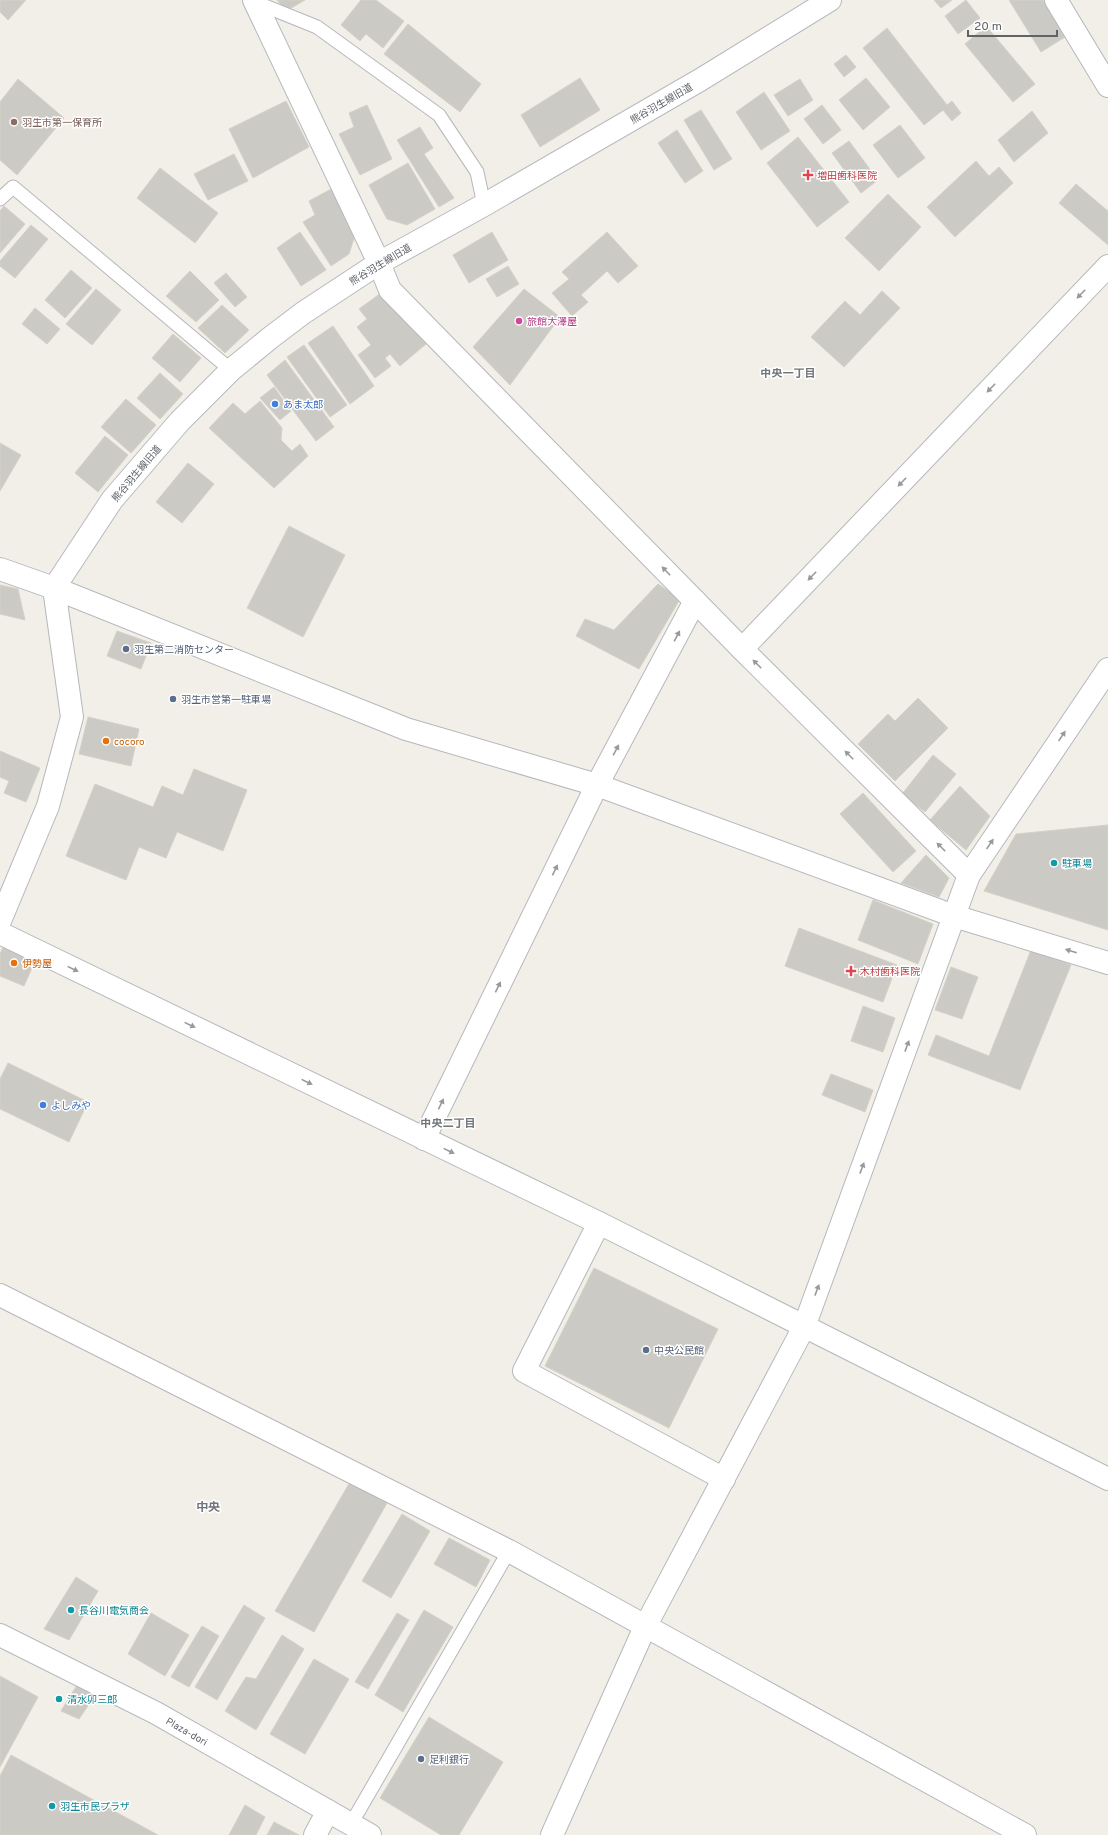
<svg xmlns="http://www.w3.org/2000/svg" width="1108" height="1835" viewBox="0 0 1108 1835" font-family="Overpass,'Noto Sans JP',sans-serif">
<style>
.building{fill:#cccac5;stroke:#d6d1c6}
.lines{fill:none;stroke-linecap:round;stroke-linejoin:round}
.lane-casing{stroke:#b5b8bc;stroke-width:15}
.street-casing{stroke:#b5b8bc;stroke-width:24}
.secondary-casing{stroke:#b6babf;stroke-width:24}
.lane{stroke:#fff;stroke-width:13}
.street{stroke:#fff;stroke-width:22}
.secondary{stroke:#fff;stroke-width:22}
.oneway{fill:#979a9d}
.education-dot{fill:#8d6e63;stroke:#fff;stroke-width:1.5}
.health-dot{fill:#e0444e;stroke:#fff;stroke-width:1.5}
.hotel-dot{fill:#d1479c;stroke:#fff;stroke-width:1.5}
.shop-dot{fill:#3f7fe0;stroke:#fff;stroke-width:1.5}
.service-dot{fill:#5c6f8a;stroke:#fff;stroke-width:1.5}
.food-dot{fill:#e8710a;stroke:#fff;stroke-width:1.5}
.culture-dot{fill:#0f9aa8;stroke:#fff;stroke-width:1.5}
.labels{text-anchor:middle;stroke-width:3;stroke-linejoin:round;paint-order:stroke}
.street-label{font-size:10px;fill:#5f6368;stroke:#fff}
.education-label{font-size:10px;fill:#785e54;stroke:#fff;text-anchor:start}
.health-label{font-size:10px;fill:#be3a42;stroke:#fff;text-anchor:start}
.hotel-label{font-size:10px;fill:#b23c85;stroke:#fff;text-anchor:start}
.shop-label{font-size:10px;fill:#366cbe;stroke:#fff;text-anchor:start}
.service-label{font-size:10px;fill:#4e5e75;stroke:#fff;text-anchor:start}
.food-label{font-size:10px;fill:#c56008;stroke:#fff;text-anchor:start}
.culture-label{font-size:10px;fill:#0d838f;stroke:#fff;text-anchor:start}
.neighbourhood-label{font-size:11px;font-weight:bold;fill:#70757a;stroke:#fff}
.quarter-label{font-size:12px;font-weight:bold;fill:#70757a;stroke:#fff}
</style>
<rect width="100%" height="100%" fill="#f1efe8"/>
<g class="building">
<polygon points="0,0 26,0 8,20 0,12"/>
<polygon points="277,0 305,0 286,11"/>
<polygon points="361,0 376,0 404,21 383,48 366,34 360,41 341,25"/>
<polygon points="934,0 952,0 941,8"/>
<polygon points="966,0 980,18 958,34 945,16"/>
<polygon points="1009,0 1043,0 1065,37 1041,52"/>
<polygon points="408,24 481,84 460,112 384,54"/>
<polygon points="986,26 1035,84 1013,102 965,44"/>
<polygon points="887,28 947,105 952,101 961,113 952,121 943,110 924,125 863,48"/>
<polygon points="846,55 856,67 844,77 834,64"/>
<polygon points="580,78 600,110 540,147 521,115"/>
<polygon points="866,78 890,107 863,130 839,100"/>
<polygon points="18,79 64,118 17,175 0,160 0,102"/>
<polygon points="800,79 813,100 788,116 774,95"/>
<polygon points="764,92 790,131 761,150 736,112"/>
<polygon points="286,101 309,147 253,178 229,129"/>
<polygon points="367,105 392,159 360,175 339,134 354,127 349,113"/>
<polygon points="822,105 841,130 823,144 804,119"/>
<polygon points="701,110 732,159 714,170 684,120"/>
<polygon points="1032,111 1048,133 1014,162 998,140"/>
<polygon points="900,125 925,158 898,178 873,145"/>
<polygon points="420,127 433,148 424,154 454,198 439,207 397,140"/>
<polygon points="677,130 703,171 685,183 658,143"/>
<polygon points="798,137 849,202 817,227 767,163"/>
<polygon points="849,141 878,180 861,193 832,153"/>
<polygon points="234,154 248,181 208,200 194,174"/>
<polygon points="976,161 989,176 999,167 1013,183 955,237 927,207"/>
<polygon points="408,163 435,209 407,225 387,219 369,185"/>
<polygon points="160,168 218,213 195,243 137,198"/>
<polygon points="1076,184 1108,211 1108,245 1059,203"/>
<polygon points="333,188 355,235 349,254 331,266 303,222 315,215 309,201"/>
<polygon points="888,194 921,227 879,271 845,238"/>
<polygon points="4,206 25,224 0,253 0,211"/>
<polygon points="31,225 48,239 15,278 0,266 0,261"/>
<polygon points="300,232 326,270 301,286 277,248"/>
<polygon points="492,232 508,260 469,283 453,255"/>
<polygon points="607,232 638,266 618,283 607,271 581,295 588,302 572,316 552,293 569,279 562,272"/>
<polygon points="508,266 519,284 497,297 486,279"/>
<polygon points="71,270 92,288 65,318 45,300"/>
<polygon points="190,271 219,300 196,322 166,296"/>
<polygon points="226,273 247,297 235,307 214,283"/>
<polygon points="96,289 121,310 92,345 66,324"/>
<polygon points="524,289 560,317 510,385 473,347"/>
<polygon points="882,291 900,308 844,367 811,337 845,301 860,315"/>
<polygon points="381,293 426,344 400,366 390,354 385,358 391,366 375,378 358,355 371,345 357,327 367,319 359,309"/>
<polygon points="222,305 249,330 225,353 198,328"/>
<polygon points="35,308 60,329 47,344 22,324"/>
<polygon points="333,326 374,386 350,404 308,343"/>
<polygon points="173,334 201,358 180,382 152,358"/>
<polygon points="304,345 347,405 330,417 287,357"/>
<polygon points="285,360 334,427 316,441 267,375"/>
<polygon points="160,373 183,394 160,419 137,398"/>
<polygon points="274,387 291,411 280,420 260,398"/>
<polygon points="126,399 156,425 131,453 101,427"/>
<polygon points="260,401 282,428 281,440 292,451 300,444 308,456 274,488 209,428 233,403 245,414"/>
<polygon points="105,436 128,455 98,492 75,473"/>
<polygon points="0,443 21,455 0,491"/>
<polygon points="188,463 214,484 182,523 156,502"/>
<polygon points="289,526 345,555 303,637 247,608"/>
<polygon points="658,584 680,599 639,669 576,636 585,619 614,630"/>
<polygon points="0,585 18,589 25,620 0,614"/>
<polygon points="117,631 151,643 141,669 107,656"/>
<polygon points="918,698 948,728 895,781 858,744 888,714 895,721"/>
<polygon points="88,717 139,729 131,766 79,754"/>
<polygon points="0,751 40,768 26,802 4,793 9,781 0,777"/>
<polygon points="933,755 956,774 925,812 902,794"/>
<polygon points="194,769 247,790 223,851 177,832 166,858 139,847 126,880 66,856 95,784 153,807 162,786 183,795"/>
<polygon points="960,786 990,816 966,850 930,820"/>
<polygon points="863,793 916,851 893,872 840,814"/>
<polygon points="1108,825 1108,930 984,891 1016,834"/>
<polygon points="926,855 949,878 939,897 901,883"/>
<polygon points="873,900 933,924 918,964 858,940"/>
<polygon points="799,928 897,965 883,1002 785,966"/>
<polygon points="4,945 36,959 24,986 0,976 0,954"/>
<polygon points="1031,950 1071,965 1020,1090 928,1055 936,1035 989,1056"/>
<polygon points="951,967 978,977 962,1019 935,1010"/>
<polygon points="863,1006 895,1018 883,1052 851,1041"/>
<polygon points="8,1063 88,1102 69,1142 0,1109 0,1079"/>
<polygon points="831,1074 873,1090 865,1112 822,1095"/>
<polygon points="594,1268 718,1329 669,1428 545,1366"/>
<polygon points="350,1482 387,1503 314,1632 275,1611"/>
<polygon points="402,1514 430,1531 391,1598 362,1581"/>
<polygon points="449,1538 490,1560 476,1587 434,1564"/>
<polygon points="76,1577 98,1591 69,1640 44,1629"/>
<polygon points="244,1605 265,1618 217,1700 195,1687"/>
<polygon points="424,1610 453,1627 403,1712 375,1695"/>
<polygon points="151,1613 189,1635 165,1676 128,1654"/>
<polygon points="397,1613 409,1620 368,1689 355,1682"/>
<polygon points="202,1626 219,1636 189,1687 171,1677"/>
<polygon points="282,1635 304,1649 256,1730 225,1711 246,1677 256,1679"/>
<polygon points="314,1659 349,1679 305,1754 270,1734"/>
<polygon points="0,1676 38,1697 0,1767"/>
<polygon points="77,1685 94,1697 79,1719 61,1711"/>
<polygon points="429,1717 503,1762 459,1835 441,1835 380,1798"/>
<polygon points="11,1755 158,1835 0,1835 0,1776"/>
<polygon points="245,1805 265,1817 256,1835 229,1835"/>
<polygon points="274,1822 299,1835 267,1835"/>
</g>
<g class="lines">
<g class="lane-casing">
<g id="lane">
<polyline points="255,2 317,27 439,115 477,172 484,205"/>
<polyline points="0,199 13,187 231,370"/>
<polyline points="351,1824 509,1551"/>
</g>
</g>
<g class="street-casing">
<g id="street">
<polyline points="254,0 379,263 390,290 742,649 969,875"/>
<polyline points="1056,0 1108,86"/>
<polyline points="742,649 1108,266"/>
<polyline points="0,921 48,806 72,717 54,588 406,729 597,785 954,916 1108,963"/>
<polyline points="0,933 599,1223 1108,1479"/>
<polyline points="424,1139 597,785 695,601"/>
<polyline points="599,1223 524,1371 724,1479"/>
<polyline points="0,1295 509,1551 1025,1835"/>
<polyline points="315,1835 328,1811"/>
<polyline points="552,1835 645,1627 804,1327 969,875 1108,669"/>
</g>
</g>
<g class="secondary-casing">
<g id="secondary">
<polyline points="0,569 54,588 112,500 180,421 231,370 270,338 303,313 379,263 484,205 700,80 830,0"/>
<polyline points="0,1635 156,1713 370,1835"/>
</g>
</g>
<use href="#lane" class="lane"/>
<use href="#street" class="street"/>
<use href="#secondary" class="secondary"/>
</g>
<defs><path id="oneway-solid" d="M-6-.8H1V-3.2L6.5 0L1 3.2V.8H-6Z"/></defs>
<g class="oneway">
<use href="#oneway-solid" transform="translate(1081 294) rotate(134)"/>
<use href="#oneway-solid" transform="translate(991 388) rotate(134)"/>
<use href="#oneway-solid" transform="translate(902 482) rotate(134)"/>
<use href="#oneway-solid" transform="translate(666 571) rotate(-134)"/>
<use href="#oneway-solid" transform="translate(812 576) rotate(134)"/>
<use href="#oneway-solid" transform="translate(677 636) rotate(-62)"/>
<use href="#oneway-solid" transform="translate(757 664) rotate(-135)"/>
<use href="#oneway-solid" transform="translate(1062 736) rotate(-56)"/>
<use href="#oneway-solid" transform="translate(616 750) rotate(-62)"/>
<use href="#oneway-solid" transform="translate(849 755) rotate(-135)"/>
<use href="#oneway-solid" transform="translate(990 844) rotate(-56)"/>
<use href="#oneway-solid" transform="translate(941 847) rotate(-135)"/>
<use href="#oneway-solid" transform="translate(555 870) rotate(-64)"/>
<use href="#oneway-solid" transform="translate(1071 951) rotate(-163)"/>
<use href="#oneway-solid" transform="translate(73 969) rotate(26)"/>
<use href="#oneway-solid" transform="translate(498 987) rotate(-64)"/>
<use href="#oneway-solid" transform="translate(190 1025) rotate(26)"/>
<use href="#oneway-solid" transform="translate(907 1046) rotate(-70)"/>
<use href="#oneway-solid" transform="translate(307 1082) rotate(26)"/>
<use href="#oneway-solid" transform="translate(441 1104) rotate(-64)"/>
<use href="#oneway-solid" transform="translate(449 1151) rotate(26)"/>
<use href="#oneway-solid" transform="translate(862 1168) rotate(-70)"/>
<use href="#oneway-solid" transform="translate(817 1290) rotate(-70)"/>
</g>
<circle class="education-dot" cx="14" cy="122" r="4"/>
<g class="health-dot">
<path d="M806 169h4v4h4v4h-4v4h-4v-4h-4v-4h4z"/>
<path d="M849 965h4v4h4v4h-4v4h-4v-4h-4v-4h4z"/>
</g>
<circle class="hotel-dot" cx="519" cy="321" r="4"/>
<g class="shop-dot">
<circle cx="275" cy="404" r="4"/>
<circle cx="43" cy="1105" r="4"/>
</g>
<g class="service-dot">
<circle cx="126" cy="649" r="4"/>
<circle cx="173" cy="699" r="4"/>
<circle cx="646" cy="1350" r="4"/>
<circle cx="421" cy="1759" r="4"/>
</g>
<g class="food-dot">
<circle cx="106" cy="741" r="4"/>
<circle cx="14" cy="963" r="4"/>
</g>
<g class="culture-dot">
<circle cx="1054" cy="863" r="4"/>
<circle cx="71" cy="1610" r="4"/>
<circle cx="59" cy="1699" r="4"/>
<circle cx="52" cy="1806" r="4"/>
</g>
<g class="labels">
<g class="street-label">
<text transform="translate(661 103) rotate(-30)" y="4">熊谷羽生線旧道</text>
<text transform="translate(380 264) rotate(-31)" y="4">熊谷羽生線旧道</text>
<text transform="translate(136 473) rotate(-50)" y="4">熊谷羽生線旧道</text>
<text transform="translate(187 1731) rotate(30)" y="4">Plaza-dori</text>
</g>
<g class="education-label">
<text x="22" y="126">羽生市第一保育所</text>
</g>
<g class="health-label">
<text x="817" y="179">増田歯科医院</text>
<text x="860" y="975">木村歯科医院</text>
</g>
<g class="hotel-label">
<text x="527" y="325">旅館大澤屋</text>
</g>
<g class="shop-label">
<text x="283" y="408">あま太郎</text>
<text x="51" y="1109">よしみや</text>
</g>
<g class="service-label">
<text x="134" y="653">羽生第二消防センター</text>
<text x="181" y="703">羽生市営第一駐車場</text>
<text x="654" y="1354">中央公民館</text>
<text x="429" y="1763">足利銀行</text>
</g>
<g class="food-label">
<text x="114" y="745">cocoro</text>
<text x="22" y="967">伊勢屋</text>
</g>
<g class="culture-label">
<text x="1062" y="867">駐車場</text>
<text x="79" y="1614">長谷川電気商会</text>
<text x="67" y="1703">清水卯三郎</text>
<text x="60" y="1810">羽生市民プラザ</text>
</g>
<g class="neighbourhood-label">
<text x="788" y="377">中央一丁目</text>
<text x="448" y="1127">中央二丁目</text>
</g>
<g class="quarter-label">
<text x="208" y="1511">中央</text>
</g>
</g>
<path d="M968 30v6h89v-6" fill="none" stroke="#5f6368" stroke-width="2"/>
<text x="974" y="30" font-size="12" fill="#5f6368" stroke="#ffffff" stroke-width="3" paint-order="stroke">20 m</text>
</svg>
